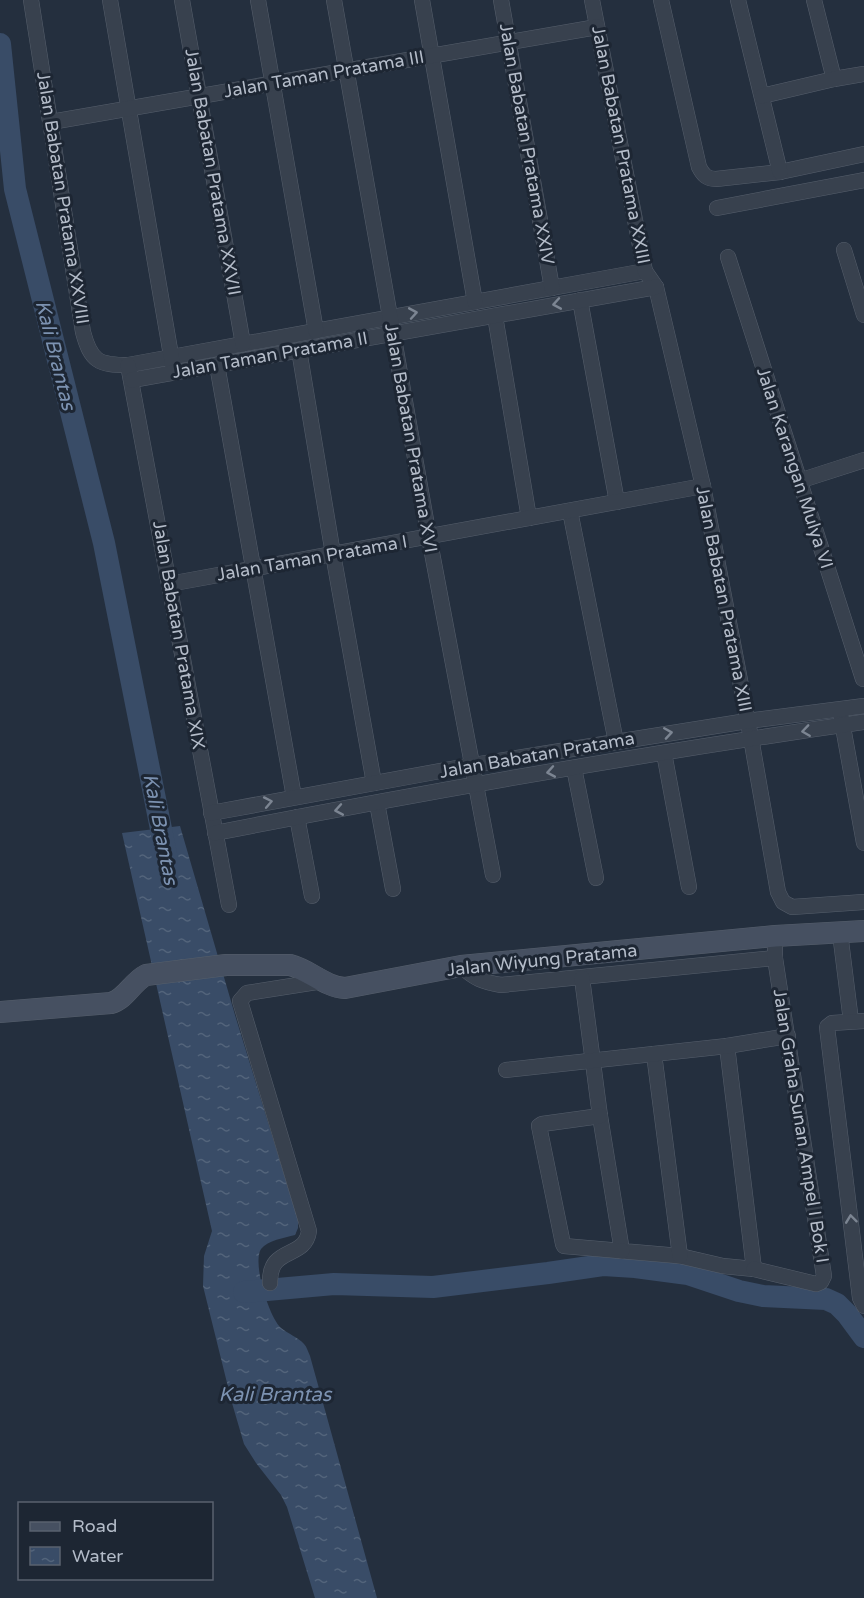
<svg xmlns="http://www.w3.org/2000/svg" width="864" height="1598" viewBox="0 0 864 1598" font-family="'Varela Round',sans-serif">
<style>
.water{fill:url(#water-ripples)}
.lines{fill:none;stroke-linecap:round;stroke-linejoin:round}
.river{stroke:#394c67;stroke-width:22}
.street-casing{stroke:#565f6c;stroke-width:16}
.secondary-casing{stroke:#565f6c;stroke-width:22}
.street{stroke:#38414e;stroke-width:15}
.secondary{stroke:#465061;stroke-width:21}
.oneway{stroke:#7c8592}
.labels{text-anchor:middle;stroke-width:6;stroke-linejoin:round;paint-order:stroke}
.street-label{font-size:18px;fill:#b4bcc9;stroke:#1d2633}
.water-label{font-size:20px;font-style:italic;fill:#7c92b1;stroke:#1d2633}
</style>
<defs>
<pattern id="water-ripples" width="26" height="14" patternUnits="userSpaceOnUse" patternTransform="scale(1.5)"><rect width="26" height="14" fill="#394c67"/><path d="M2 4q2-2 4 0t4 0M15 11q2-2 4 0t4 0" fill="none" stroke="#53647b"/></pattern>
</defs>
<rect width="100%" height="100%" fill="#242f3e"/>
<path class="water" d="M180 826 235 1015 298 1220V1228L295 1235C284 1238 268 1240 261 1249 252 1263 269 1317 281 1328 288 1334 298 1337 304 1344 307 1347 308 1352 310 1356L377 1598H315L287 1507 281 1495 256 1463 244 1444 232 1403 203 1286 204 1256 212 1231 122 833Z"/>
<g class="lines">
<g class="river">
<polyline points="0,44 15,189 104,543 167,859"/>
<polyline points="244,1292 334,1284 433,1287 548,1273 603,1265 635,1267 688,1274 739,1291 763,1296 826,1299 837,1304 847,1314 864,1337"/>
</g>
<g class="street-casing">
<g id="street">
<path d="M31 0 83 332C91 362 99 365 128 365L645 271"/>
<polyline points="110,0 173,367"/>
<polyline points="182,0 243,344"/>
<polyline points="258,0 316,331"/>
<polyline points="334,0 429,537 493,875"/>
<polyline points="422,0 475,302"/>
<polyline points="501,0 552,288"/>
<polyline points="592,0 645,271 656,287 703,486 751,738 778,892 783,902 792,907 864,902"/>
<path d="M661 0 699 167C703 175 707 179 716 179L780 172 864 154"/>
<polyline points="738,0 780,172"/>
<polyline points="814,0 834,79"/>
<polyline points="762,96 834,79 864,74"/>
<polyline points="51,122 597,27"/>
<polyline points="717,208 864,180"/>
<polyline points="844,250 864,315"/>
<polyline points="728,257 863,679"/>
<polyline points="580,300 617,502"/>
<polyline points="495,316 529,518"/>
<polyline points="299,350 333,554 374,783"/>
<polyline points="128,365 229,905"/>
<polyline points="217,365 294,797"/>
<polyline points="132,380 656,287"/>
<polyline points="799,481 864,460"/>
<polyline points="570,511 616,742"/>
<polyline points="169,584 703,486"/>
<polyline points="841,716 864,843"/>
<polyline points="664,753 689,887"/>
<polyline points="574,768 596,878"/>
<polyline points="377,803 393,889"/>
<polyline points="211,813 473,765 616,742 747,721 864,706"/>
<polyline points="297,817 312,896"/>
<path d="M215 833C430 791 647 753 864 722"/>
<polyline points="840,933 851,1021"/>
<path d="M461 966C475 979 483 982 501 985L775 958"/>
<polyline points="582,978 600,1116 622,1251 680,1256 723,1266 754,1269 727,1046"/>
<polyline points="864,1021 832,1023 827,1027 860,1298 864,1306"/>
<polyline points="654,1054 680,1256"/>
<polyline points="506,1070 727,1046 788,1036"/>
<polyline points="600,1116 542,1124 539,1126 563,1244 564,1246 622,1251"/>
<polyline points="754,1269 816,1284 821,1282 824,1276 775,958 775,936"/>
<path d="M270 1283C269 1245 305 1260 309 1231L240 1001 247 993 323 981"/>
</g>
</g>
<g class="secondary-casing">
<path id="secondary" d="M0 1012 111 1003C126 999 132 982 146 975L226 965H290C310 970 325 987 345 988L461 966 775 936 864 931"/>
</g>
<use href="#street" class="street"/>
<use href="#secondary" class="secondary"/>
</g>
<defs><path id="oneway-chevron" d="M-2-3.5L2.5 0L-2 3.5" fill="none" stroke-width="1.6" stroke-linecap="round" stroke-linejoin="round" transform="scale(1.5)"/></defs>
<g class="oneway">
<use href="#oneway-chevron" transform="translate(557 304) rotate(170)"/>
<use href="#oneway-chevron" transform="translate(413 313) rotate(-10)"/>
<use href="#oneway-chevron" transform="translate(806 731) rotate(172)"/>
<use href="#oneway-chevron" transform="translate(668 733) rotate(-9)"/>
<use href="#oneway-chevron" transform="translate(551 772) rotate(170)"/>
<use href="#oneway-chevron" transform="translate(268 802) rotate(-11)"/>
<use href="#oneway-chevron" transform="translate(339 810) rotate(170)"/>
<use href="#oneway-chevron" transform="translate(851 1219) rotate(-97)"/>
</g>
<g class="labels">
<g class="street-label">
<text transform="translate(324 74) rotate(-10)" y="6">Jalan Taman Pratama III</text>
<text transform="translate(527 144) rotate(80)" y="6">Jalan Babatan Pratama XXIV</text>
<text transform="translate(621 145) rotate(79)" y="6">Jalan Babatan Pratama XXIII</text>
<text transform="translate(213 172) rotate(80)" y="6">Jalan Babatan Pratama XXVII</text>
<text transform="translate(63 198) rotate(81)" y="6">Jalan Babatan Pratama XXVIII</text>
<text transform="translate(270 355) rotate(-10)" y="6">Jalan Taman Pratama II</text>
<text transform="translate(411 438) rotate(80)" y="6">Jalan Babatan Pratama XVI</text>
<text transform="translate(795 468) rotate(72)" y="6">Jalan Karangan Mulya VI</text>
<text transform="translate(312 558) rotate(-10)" y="6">Jalan Taman Pratama I</text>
<text transform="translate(724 599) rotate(79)" y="6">Jalan Babatan Pratama XIII</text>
<text transform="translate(179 635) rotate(80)" y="6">Jalan Babatan Pratama XIX</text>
<text transform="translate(537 755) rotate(-10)" y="6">Jalan Babatan Pratama</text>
<text transform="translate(542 960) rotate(-6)" y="6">Jalan Wiyung Pratama</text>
<text transform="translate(801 1126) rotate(81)" y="6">Jalan Graha Sunan Ampel I Bok I</text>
</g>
<g class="water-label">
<text transform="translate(56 355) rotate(76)" y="7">Kali Brantas</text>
<text transform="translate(161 829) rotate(79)" y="7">Kali Brantas</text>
<text x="275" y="1401">Kali Brantas</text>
</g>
</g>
<rect x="18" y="1502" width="195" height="78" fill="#1d2633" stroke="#59626f" stroke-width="1.5"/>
<rect x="30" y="1522" width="30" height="9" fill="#465061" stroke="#59626f" stroke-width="1.5"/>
<text x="72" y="1532" font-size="18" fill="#b4bcc9">Road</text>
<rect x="30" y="1547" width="30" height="18" fill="url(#water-ripples)" stroke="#59626f" stroke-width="1.5"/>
<text x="72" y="1562" font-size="18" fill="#b4bcc9">Water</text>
</svg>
